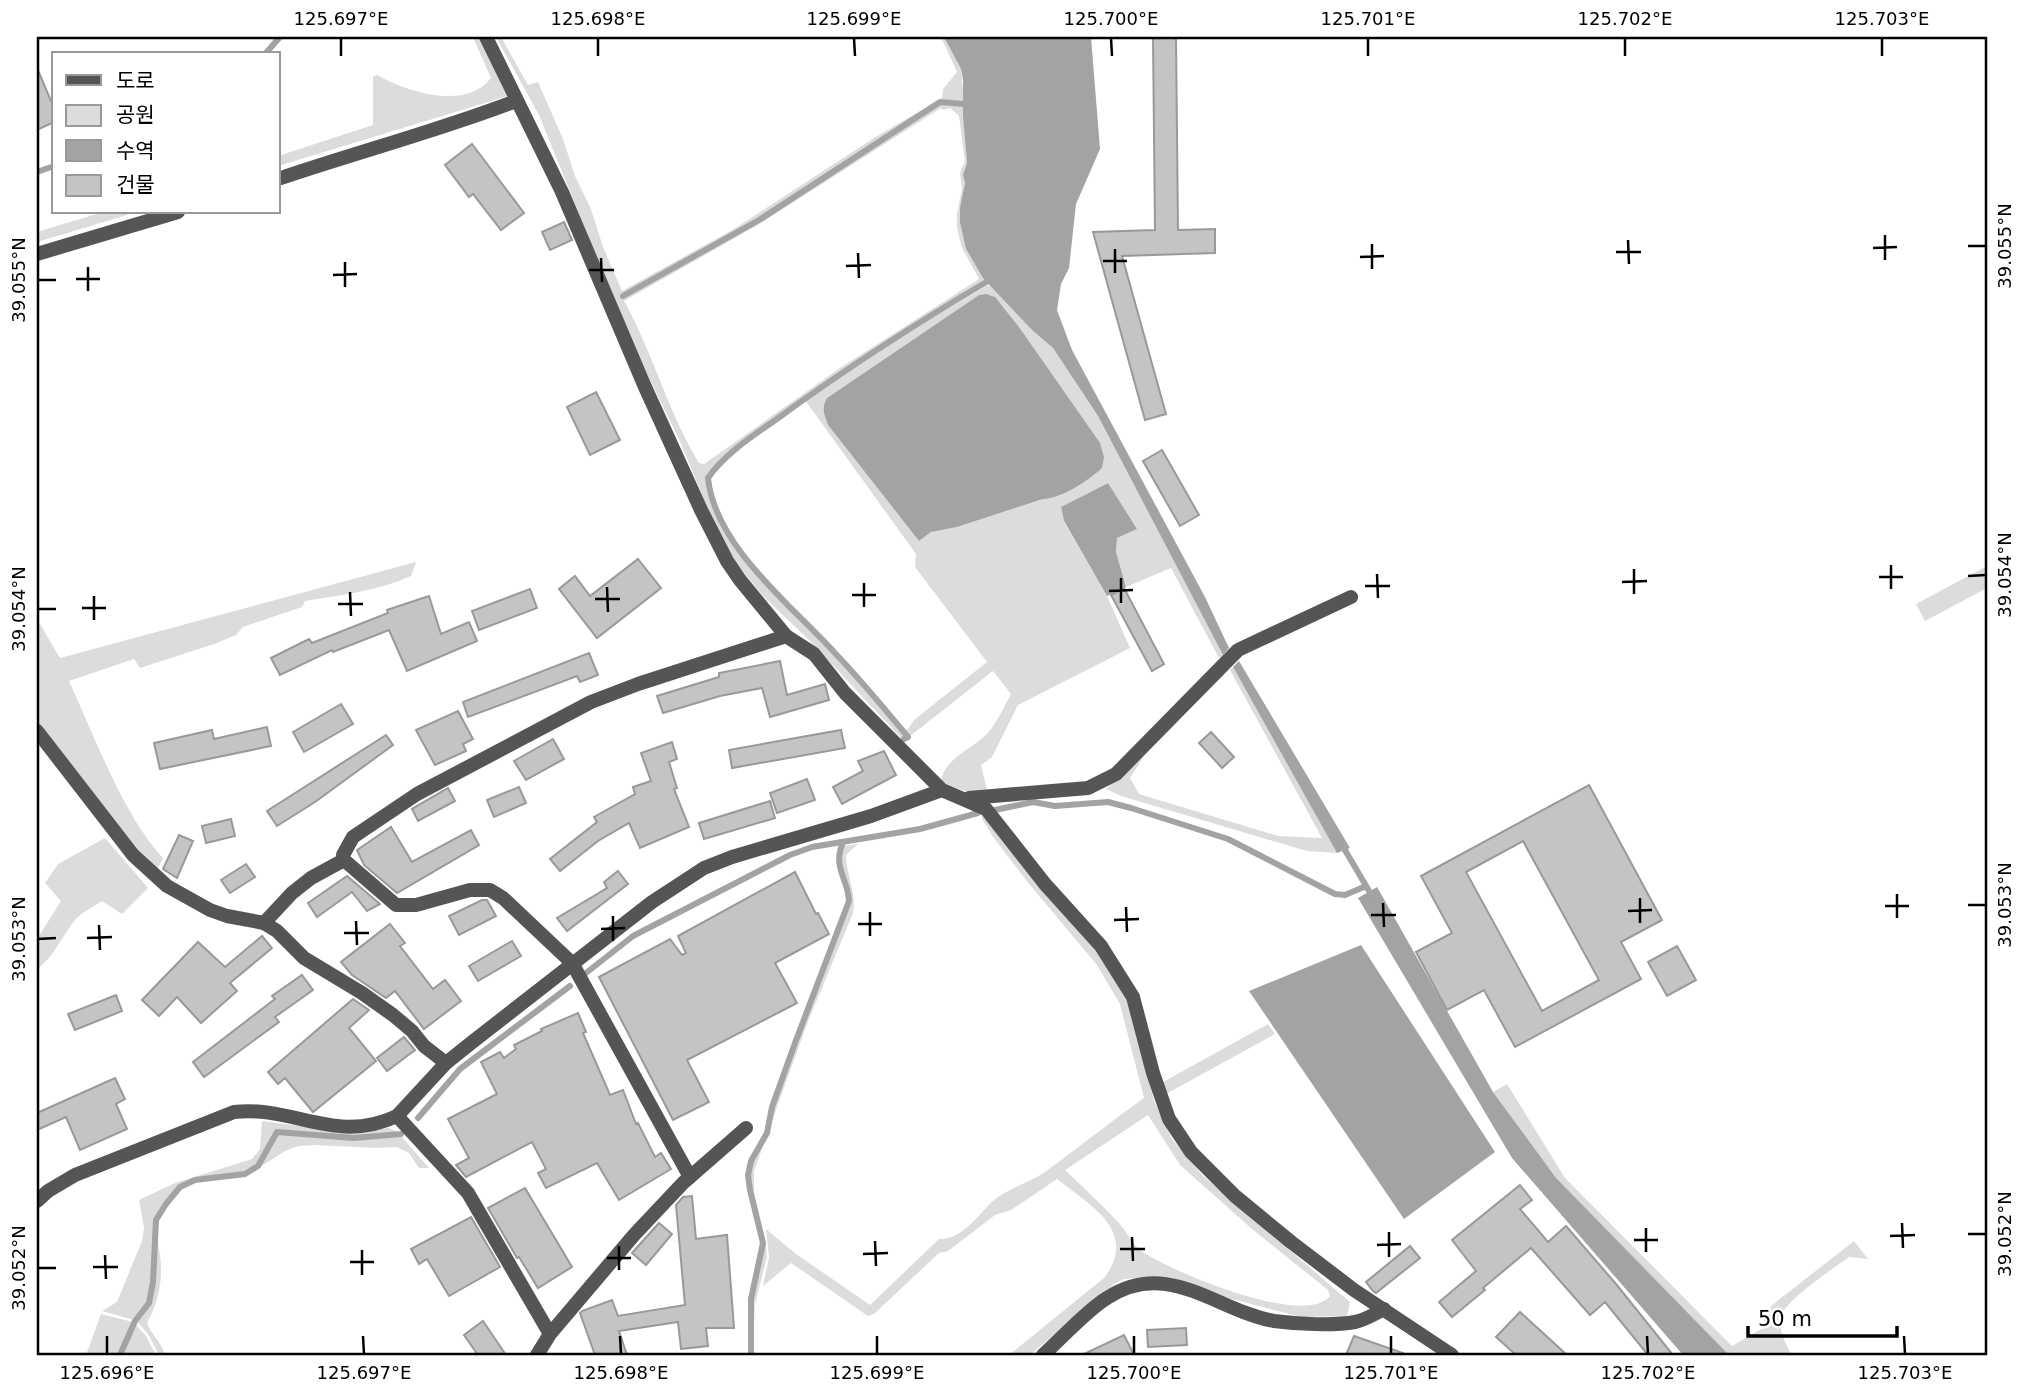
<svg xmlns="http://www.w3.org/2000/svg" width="2024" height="1392" viewBox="0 0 2024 1392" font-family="'DejaVu Sans','Noto Sans KR',sans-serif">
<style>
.green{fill:#dcdcdc;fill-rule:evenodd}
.water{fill:#a3a3a3}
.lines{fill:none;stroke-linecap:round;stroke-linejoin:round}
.stream{stroke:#a3a3a3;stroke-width:6}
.building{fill:#c4c4c4;stroke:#999;stroke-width:2;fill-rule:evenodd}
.street{stroke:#555;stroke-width:14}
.ticks{fill:none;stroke:#000;stroke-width:2.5}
.neatline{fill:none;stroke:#000;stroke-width:2.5}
.ticks-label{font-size:18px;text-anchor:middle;fill:#000}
</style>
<rect width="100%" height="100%" fill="#fff"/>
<g class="green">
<path d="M473 37H480L508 96 278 166V156L373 125V77L377 75C407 92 466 111 491 78Z"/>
<path d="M496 37H501L528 85 538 82 563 139 575 176 591 209 603 247 622 291 734 229 874 138 942 98 943 89 957 72 941 37H944L961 69 964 102H939L758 219 621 297 736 236 940 104 963 106 967 164 960 223 966 249 985 281C947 304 710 449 707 480 706 489 711 497 714 505 737 565 790 606 833 652 858 679 881 708 905 736L902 739 812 643 762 595 733 559 708 509 679 439 649 378 595 253 539 115ZM941 108 943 110 950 108 959 116 965 161 960 173 962 189 957 214V228L962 248 979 279 840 368 704 464 699 463C668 412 653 353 624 301L756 226Z"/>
<polygon points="103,212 137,212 37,242 37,232"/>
<path d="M988 285 994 288 1032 330 1053 348 1098 416 1223 655 1219 658 1171 568 1126 587 1116 552 1117 538 1137 529 1108 483 1061 507 1064 522 1107 596 1130 648 1018 705 992 757 981 765 988 794C969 793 958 790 941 781 945 756 977 748 991 729 999 718 1005 705 1011 694L993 671 910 736 906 732 914 720 987 662 915 567 916 554 805 400 890 343ZM979 295 1001 305 1019 327 1069 400 1103 463C1098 478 1058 498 1043 499L957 527 931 532 919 541 828 425C824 415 821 408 827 398Z"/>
<path d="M416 562 411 576C377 591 341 595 305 601L302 607 243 627 236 635 217 643 140 668 134 659 69 681C94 735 123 815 163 858L157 870 139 854 107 815 37 722V619L60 658Z"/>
<polygon points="1987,566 1987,588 1925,621 1916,604"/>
<polygon points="1233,667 1337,853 1307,851 1121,796 1106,789 1144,756 1130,778 1139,794 1278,836 1322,838 1230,670"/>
<path d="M988 815 1103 959 1120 985 1133 1015 1154 1101 1172 1139 1202 1175 1350 1302 1347 1316 1301 1317 1148 1277 1124 1279 1114 1284 1030 1355H1009L1104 1278C1139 1231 1091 1206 1057 1179L1011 1210 995 1215 948 1251 939 1253 874 1314 868 1316 791 1263 763 1286 769 1257 766 1229 796 1254 870 1305 939 1239C966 1239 978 1212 998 1197 1012 1187 1030 1182 1045 1172 1078 1148 1110 1122 1144 1098L1120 1004 1097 965 1030 885 993 837 981 817ZM1148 1115 1180 1165 1252 1229 1328 1290 1330 1296C1304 1328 1173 1272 1143 1252 1133 1246 1127 1232 1119 1223 1102 1205 1083 1187 1065 1170Z"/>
<path d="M105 838 148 888 122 914 102 901C93 907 82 912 75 920 62 936 54 957 37 969V939L61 901 45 883 58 864Z"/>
<path d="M858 844 846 855C846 875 857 893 853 913L807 1024 754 1171V1192L766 1245 767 1257 755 1304 752 1355 753 1299 764 1243 751 1190 750 1175 753 1161 768 1133 774 1107 796 1043 850 902C850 882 833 866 844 846Z"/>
<polygon points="1268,1024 1275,1034 1166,1094 1163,1082"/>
<path d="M1507 1084 1565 1178 1732 1346 1763 1328 1765 1315 1771 1306 1854 1241 1868 1259 1849 1257C1833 1269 1783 1301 1780 1319 1779 1330 1786 1346 1792 1355H1729L1556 1179 1493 1092Z"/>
<path d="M262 1121 346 1132 389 1128 400 1133 354 1137 277 1131C270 1141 264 1160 254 1167 226 1188 194 1160 164 1204 144 1234 163 1271 147 1303 144 1309 138 1314 134 1320L102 1311 117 1302 142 1241 144 1228 139 1200 175 1183 252 1159 260 1149Z"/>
<polygon points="278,1134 354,1140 401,1136 429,1168 419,1168 409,1153 397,1147 376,1148 315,1145 299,1146 285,1151 260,1167"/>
<path d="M156 1236C165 1267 162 1295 147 1323 151 1335 162 1342 165 1355H159L148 1334 137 1321 151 1303 155 1283Z"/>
<polygon points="101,1314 133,1322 119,1355 86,1355"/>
<polygon points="135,1324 146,1336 156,1355 122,1355"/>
</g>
<g class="water">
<polygon points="944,37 1091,37 1100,149 1076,204 1069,268 1061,284 1057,310 1072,350 1205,597 1229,648 1223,655 1098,416 1053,348 1032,330 983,278 966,249 960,223 960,208 965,183 963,175 967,163 963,116 963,80 961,69"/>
<path d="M986 294 995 297 1019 327 1100 443 1104 457 1102 468C1088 481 1062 498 1043 499L957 527 931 532 919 541 828 425C824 415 821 408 827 398L979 295Z"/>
<polygon points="1108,483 1137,529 1117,538 1116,552 1126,587 1107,596 1064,521 1061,507"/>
<polygon points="1239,661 1350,848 1337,853 1233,667"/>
<polygon points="1377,887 1493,1092 1556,1178 1729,1355 1683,1355 1512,1158 1358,898"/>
<polygon points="1361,945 1495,1152 1404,1219 1249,991"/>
</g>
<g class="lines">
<g class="stream">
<polyline points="265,54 280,37"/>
<polyline points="37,172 54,166"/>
<polyline points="623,296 759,220 940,102 964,104"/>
<path d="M904 739 908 737C884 708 860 679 834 652 790 604 715 546 708 478 726 452 756 434 781 416 848 367 917 323 988 281"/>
<polyline points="995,810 1033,802 1055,806 1108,802 1131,808 1228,839 1335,894 1345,895 1366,886"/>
<polyline points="1342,845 1372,896"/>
<polyline points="586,973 633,936 790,855 812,847 920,829 978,813"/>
<polyline points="418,1118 460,1069 570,986"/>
<polyline points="120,1355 135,1321 149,1303 153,1282 156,1220 166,1204 180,1187 195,1180 245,1174 258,1166 277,1132 354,1138 401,1134"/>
<path d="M751 1355V1299L763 1243 750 1190 748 1175 751 1161 767 1133 772 1107 795 1043 849 901C848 878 832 868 843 842"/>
</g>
</g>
<g class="building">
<polygon points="1153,37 1176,37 1178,230 1215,229 1215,253 1122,256 1166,414 1145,420 1093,232 1155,230"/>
<polygon points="37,68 51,101 54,99 54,122 37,130"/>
<polygon points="472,144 524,213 501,230 473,194 469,197 445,165"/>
<polygon points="564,222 572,240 550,250 542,232"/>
<polygon points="596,392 620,440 590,455 567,407"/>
<polygon points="1162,450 1199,515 1180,526 1143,461"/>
<polygon points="638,559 661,588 597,638 559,589 575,576 590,596"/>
<polygon points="1124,588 1164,664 1152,671 1111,595"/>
<polygon points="530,589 537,608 479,630 472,611"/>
<polygon points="429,596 441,634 469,622 477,641 407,671 389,630 333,652 332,650 280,675 271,658 309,639 312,643 388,613 387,610"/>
<polygon points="589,653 598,675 580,682 577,676 468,717 463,702"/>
<polygon points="780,661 787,695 825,684 829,700 770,717 762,688 720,696 663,713 657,696 719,677 719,673"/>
<polygon points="341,704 353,724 304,752 293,732"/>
<polygon points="458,711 473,739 463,744 466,751 435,765 416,730"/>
<polygon points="267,727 271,746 160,769 154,743 212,730 214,739"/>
<polygon points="841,730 845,748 732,768 729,750"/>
<polygon points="1211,732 1234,757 1222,768 1199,743"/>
<polygon points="386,735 393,745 315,802 277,826 267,811"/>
<polygon points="553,739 564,759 526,780 514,761"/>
<polygon points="672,742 677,759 669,762 677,788 674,789 689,827 640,848 629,823 598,841 560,871 550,859 597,822 594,817 635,794 633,787 651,781 641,753"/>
<polygon points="884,751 896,775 842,804 833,787 863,771 858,761"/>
<polygon points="807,779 815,800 777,813 770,793"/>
<path d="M1589 785 1662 920 1621 942 1641 979 1515 1047 1484 990 1447 1010 1416 952 1452 933 1421 876ZM1523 841 1599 980 1542 1011 1466 872Z"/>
<polygon points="519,787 526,803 494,817 487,800"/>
<polygon points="448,788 455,801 418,821 412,809"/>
<polygon points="770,801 775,818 704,839 699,823"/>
<polygon points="231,819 235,836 206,843 202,826"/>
<polygon points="391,827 412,862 471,830 479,845 397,893 364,865 357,850"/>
<polygon points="179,835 193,841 177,878 163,869"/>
<polygon points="246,864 255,877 230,893 221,880"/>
<polygon points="618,871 628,884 567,931 557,918 607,888 604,882"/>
<polygon points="795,872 816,914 818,913 829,934 775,963 797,1003 687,1060 709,1102 673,1120 599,977 670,939 682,955 686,953 678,936"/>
<polygon points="347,876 380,904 367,911 352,892 317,917 308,903"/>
<polygon points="482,900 487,900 496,916 459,935 449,916"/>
<polygon points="390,924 405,943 400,946 433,989 445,980 461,1001 424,1029 395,991 386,998 352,975 341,962"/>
<polygon points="262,936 272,948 230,983 237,991 201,1023 177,997 159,1016 142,1000 198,942 225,967"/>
<polygon points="512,941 521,956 478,981 469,966"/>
<polygon points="1677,946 1696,980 1667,996 1648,962"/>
<polygon points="302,975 313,990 275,1017 279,1022 204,1077 193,1062 275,999 272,996"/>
<polygon points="116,995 122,1011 75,1030 68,1014"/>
<polygon points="353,999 369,1010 349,1028 376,1061 313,1112 285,1078 278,1084 268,1072"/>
<polygon points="578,1013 586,1032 583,1033 610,1095 623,1090 636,1124 638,1123 655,1157 661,1153 671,1169 619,1200 597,1163 546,1188 538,1173 546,1169 532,1142 466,1177 456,1165 469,1158 448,1119 497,1094 481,1062 500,1052 504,1058 516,1049 514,1045 542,1031 541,1029"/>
<polygon points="404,1037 415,1050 387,1071 377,1058"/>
<polygon points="115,1078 125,1099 116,1104 127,1129 80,1150 66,1117 37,1130 37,1113"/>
<polygon points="1520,1185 1532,1200 1520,1209 1548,1242 1566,1226 1616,1284 1673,1355 1648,1355 1605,1302 1590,1315 1531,1248 1483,1288 1485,1290 1452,1317 1439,1302 1476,1271 1452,1240"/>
<polygon points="525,1188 572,1267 538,1288 519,1257 517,1258 488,1208"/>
<polygon points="692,1196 696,1239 727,1235 734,1328 706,1328 708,1346 681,1349 678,1322 619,1331 627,1355 595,1355 580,1313 582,1311 612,1300 618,1316 685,1305 676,1205 683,1197"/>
<polygon points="471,1217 500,1267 449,1296 427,1259 419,1264 411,1249"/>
<polygon points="659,1223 672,1234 646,1265 632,1253"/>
<polygon points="1410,1246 1420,1258 1376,1293 1373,1291 1366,1282"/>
<polygon points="1520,1312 1567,1355 1516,1355 1496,1337"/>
<polygon points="483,1321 506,1355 478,1355 464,1335"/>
<polygon points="1186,1328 1187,1345 1148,1347 1147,1330"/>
<polygon points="1124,1335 1134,1355 1082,1355"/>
<polygon points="1354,1336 1403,1353 1402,1355 1346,1355"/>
</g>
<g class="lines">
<g class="street">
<polyline points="486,37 562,192 645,387 701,510 727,561 740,580 786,636 814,654 845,693 942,790 986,809 1045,884 1101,946 1133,997 1153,1073 1169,1119 1191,1152 1235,1196 1291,1242 1354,1290 1452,1355"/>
<path d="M278 179C357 152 438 131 516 101"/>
<polyline points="37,254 178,212"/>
<polyline points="37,731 133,855 167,886 210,910 227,916 264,923 277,931 304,958 362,993 393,1015 412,1031 424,1046 446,1063"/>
<polyline points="969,798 1088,788 1116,774 1238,650 1351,597"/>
<polyline points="264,923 292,893 311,878 344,860"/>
<polyline points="397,1116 468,1193 550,1334"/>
<polyline points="690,1177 572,963 503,898 490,890 470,890 416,905 396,905 344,860 343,855 353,837 417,794 591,702 638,684 786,636"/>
<path d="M37 1201 48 1191 75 1175 234 1112C293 1105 335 1145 397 1116L446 1063 471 1043 652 902 704 868 732 857 871 816 942 790"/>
<polyline points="537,1355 550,1334 634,1235 683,1183 746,1128"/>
<path d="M1043 1355C1061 1339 1087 1310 1107 1298 1168 1258 1217 1311 1274 1321 1297 1324 1333 1326 1355 1322 1365 1320 1375 1314 1384 1309"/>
</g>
</g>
<path class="ticks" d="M341 38V56M598 38V56M854 38 855 56M1111 38 1112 56M1368 38V56M1625 38V56M1882 38V56M1885 235V260M1628 240 1629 264M1372 244V269M1968 246H1986M1873 248 1897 247M1115 249V273M1616 252H1641M858 253 859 278M1360 257 1384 256M601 258 602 282M1103 261H1127M345 262V287M846 266 871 265M88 267V291M589 270H614M333 275 357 274M76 279H100M38 280H56M1891 565V589M1634 569V594M1377 574 1378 598M1968 576 1986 575M1879 577H1903M1121 578V603M1622 582 1647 581M864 583V607M1365 586H1390M607 587 608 612M1109 591 1133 590M350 592 351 616M852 595H876M94 596V620M595 599H620M338 604H363M82 608H106M38 609H56M1897 894V918M1640 898V923M1383 903 1384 927M1968 905H1986M1885 906H1909M1126 907 1127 932M1628 911 1652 910M870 912V936M1371 915H1396M613 916V941M1114 920 1139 919M356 921 357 945M858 924H882M99 925 100 950M601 929 625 928M344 933H369M87 938 112 937M38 939 56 938M1902 1223 1903 1248M1646 1228V1252M1389 1232V1257M1968 1234H1986M1890 1236 1915 1235M1132 1237 1133 1261M1634 1240H1658M875 1241 876 1266M1377 1245 1401 1244M619 1246V1270M1120 1249H1145M362 1250V1275M863 1254 888 1253M105 1255 106 1279M607 1258H631M350 1262H374M93 1267H118M38 1268H56M107 1336V1354M363 1336 364 1354M620 1336 621 1354M877 1336V1354M1134 1336V1354M1391 1336V1354M1647 1336 1648 1354M1904 1336 1905 1354"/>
<rect width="2024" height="1392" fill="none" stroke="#ffffff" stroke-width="77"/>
<rect x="52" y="52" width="228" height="161" fill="#ffffff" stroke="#999999" stroke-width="2"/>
<rect x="66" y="75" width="35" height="10" fill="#555555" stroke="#999999" stroke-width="2"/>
<text x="116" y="88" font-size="21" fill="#000000">도로</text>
<rect x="66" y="105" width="35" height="21" fill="#dcdcdc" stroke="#999999" stroke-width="2"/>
<text x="116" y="122" font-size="21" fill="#000000">공원</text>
<rect x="66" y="140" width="35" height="21" fill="#a3a3a3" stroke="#999999" stroke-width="2"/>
<text x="116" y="158" font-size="21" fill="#000000">수역</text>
<rect x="66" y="175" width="35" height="21" fill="#c4c4c4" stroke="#999999" stroke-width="2"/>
<text x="116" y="192" font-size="21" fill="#000000">건물</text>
<path d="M1748 1326v10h149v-10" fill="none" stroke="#000000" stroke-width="3.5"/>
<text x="1758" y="1326" font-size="21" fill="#000000" stroke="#ffffff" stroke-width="5" paint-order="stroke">50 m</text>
<rect x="38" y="38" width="1948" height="1316" class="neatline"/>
<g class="ticks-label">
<text x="341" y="25">125.697°E</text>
<text x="598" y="25">125.698°E</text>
<text x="854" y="25">125.699°E</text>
<text x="1111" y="25">125.700°E</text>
<text x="1368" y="25">125.701°E</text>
<text x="1625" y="25">125.702°E</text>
<text x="1882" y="25">125.703°E</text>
<text transform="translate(2005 246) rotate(-90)" y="6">39.055°N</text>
<text transform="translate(19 280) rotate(-90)" y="6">39.055°N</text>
<text transform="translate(2005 575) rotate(-90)" y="6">39.054°N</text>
<text transform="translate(19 609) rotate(-90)" y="6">39.054°N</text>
<text transform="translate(2005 905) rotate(-90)" y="6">39.053°N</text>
<text transform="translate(19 939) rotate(-90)" y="6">39.053°N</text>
<text transform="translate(2005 1234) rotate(-90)" y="6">39.052°N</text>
<text transform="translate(19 1268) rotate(-90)" y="6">39.052°N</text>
<text x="107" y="1379">125.696°E</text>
<text x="364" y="1379">125.697°E</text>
<text x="621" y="1379">125.698°E</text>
<text x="877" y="1379">125.699°E</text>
<text x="1134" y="1379">125.700°E</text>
<text x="1391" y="1379">125.701°E</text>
<text x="1648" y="1379">125.702°E</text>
<text x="1905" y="1379">125.703°E</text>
</g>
</svg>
